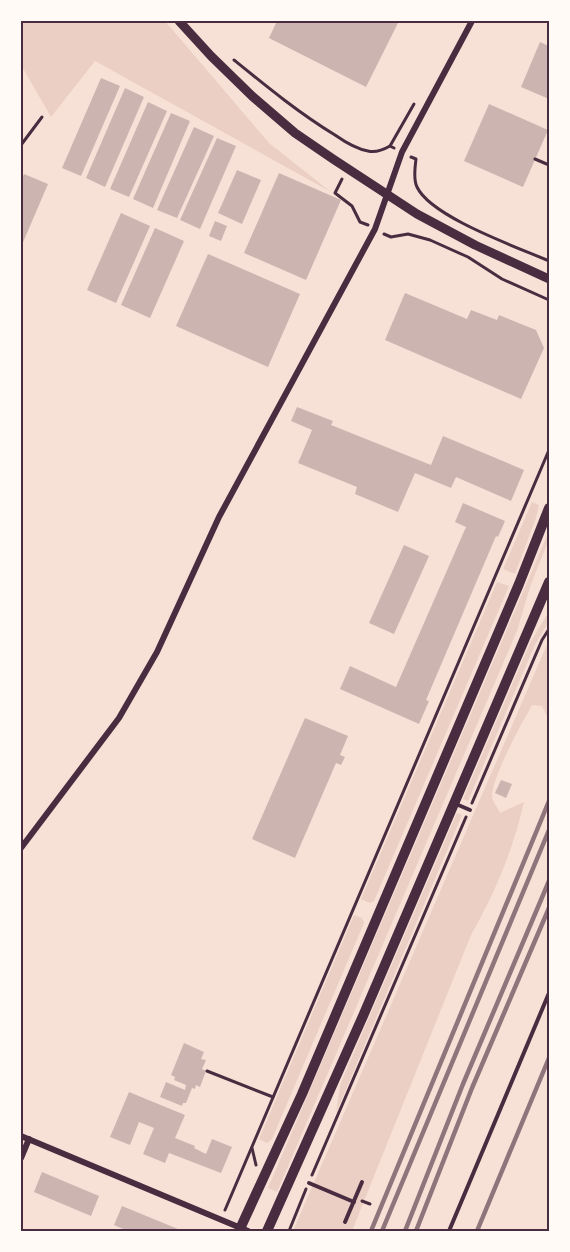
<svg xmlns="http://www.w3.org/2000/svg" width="570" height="1252" viewBox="0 0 570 1252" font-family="'Alegreya Sans',sans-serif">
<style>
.green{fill:#ebcfc5}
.building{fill:#ccb4b1}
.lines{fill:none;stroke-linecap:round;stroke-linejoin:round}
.path{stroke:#4a2c40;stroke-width:3}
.service{stroke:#4a2c40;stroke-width:4}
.minor{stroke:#4a2c40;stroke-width:6}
.tertiary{stroke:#4a2c40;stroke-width:9}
.secondary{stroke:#4a2c40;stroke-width:10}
.rail{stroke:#8f747c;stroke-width:4.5}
.neatline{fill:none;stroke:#4a2c40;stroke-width:2}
</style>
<rect width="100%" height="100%" fill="#f7e1d7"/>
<g class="green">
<polygon points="21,21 165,21 269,143 331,192 95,61 51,117 21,65"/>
<polygon points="532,502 539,505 536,518 515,574 503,569"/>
<polygon points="549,531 549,539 530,587 517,631 277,1192 268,1188"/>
<polygon points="497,582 509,586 374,901 370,903 361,899"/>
<polygon points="549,611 549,621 535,645 468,801 463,799 530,643"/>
<path d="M549 640V720L542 706 532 705C522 723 492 777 492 796 492 801 498 808 500 813L524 802C513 850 495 893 471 935L352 1231H293Z"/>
<polygon points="457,813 462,815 336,1113 340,1085"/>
<polygon points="354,915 362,918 364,923 272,1139 267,1143 259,1139"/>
</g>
<g class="building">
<polygon points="277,21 399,21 366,87 269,38"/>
<polygon points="540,42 549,46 549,99 521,87"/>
<polygon points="101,78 120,86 81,176 62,168"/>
<polygon points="125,88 144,97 105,187 86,178"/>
<polygon points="148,102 167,111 129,197 110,189"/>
<polygon points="489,104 548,130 523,187 464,161"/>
<polygon points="171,113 190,121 153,208 133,199"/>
<polygon points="194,127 214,136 177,218 157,210"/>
<polygon points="217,138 236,146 200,229 180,220"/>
<polygon points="237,170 261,180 242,224 218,213"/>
<polygon points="279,173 341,200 306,280 244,253"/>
<polygon points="24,174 48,184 21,247 21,181"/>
<polygon points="121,213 150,226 116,303 87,290"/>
<polygon points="215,221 227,226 221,241 209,236"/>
<polygon points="155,228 184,241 150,318 121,305"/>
<polygon points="208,254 300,294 268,367 176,326"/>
<polygon points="405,293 467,319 471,310 497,320 499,315 536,330 544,348 521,399 385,340"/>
<polygon points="297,407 333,421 331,425 431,465 443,436 524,470 511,501 456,477 451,488 415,473 398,512 355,494 357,487 298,463 312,430 291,421"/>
<polygon points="463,503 505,521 498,537 496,536 426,700 429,701 419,724 340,689 350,666 396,687 466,527 455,522"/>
<polygon points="404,545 429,556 394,634 369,623"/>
<polygon points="305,718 348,736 340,755 345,757 341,765 336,763 295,858 252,839"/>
<polygon points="501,780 512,784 506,798 495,793"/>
<polygon points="184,1043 204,1052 201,1059 206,1060 202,1069 206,1071 200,1087 196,1085 195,1089 192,1088 186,1103 183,1103 182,1106 160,1097 166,1082 185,1090 186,1085 174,1080 175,1077 171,1075"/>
<polygon points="129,1092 185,1115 175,1138 195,1146 194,1148 206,1154 212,1139 232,1147 221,1173 169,1153 165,1163 143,1154 154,1128 139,1122 130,1145 110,1137"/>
<polygon points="42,1172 99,1196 91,1216 34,1192"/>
<polygon points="122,1206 178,1229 177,1231 128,1231 114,1225"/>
</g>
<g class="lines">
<g class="path">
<path d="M234 60C266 86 299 113 335 135 345 142 356 149 368 151 376 153 383 150 390 146L394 148"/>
<polyline points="21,145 42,117"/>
<polyline points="390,146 414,104"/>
<path d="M411 157 416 159C415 167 413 179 417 187 431 217 517 247 549 261"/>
<polyline points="535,159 549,165"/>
<polyline points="342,179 335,193 352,206 360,222 368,225"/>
<polyline points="384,234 391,237 408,234 430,240 468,257 502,279 549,300"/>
<polyline points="472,803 542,640 549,629"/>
<polyline points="207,1071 273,1097"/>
<polyline points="252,1148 256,1165"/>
<polyline points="312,1175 466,817"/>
<polyline points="362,1201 370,1204"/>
<polyline points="225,1210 549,450"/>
<polyline points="289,1231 306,1189"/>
</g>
<g class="service">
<polyline points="456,804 470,810"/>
<polyline points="309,1183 354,1202"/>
<polyline points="345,1222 362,1182"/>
<polyline points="449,1231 549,993"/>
</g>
<g class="minor">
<polyline points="21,848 119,718 157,652 219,517 375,229 402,152 472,21"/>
<polyline points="21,1136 248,1231"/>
<polyline points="21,1158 29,1139"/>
</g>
<polyline class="tertiary" points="179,21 211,56 252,96 295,133 333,159 417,214 475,245 549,279"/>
<g class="secondary">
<polyline points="239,1231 302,1094 519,584 549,508"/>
<polyline points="267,1231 363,1016 549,582"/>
</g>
<g class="rail">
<polyline points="371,1231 549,801"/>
<polyline points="382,1231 549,830"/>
<polyline points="405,1231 463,1084 549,881"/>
<polyline points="416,1231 472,1088 549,908"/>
<polyline points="477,1231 549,1058"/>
</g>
</g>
<rect width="570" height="1252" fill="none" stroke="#fffaf5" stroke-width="45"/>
<rect x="22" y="22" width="526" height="1208" class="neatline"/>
</svg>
